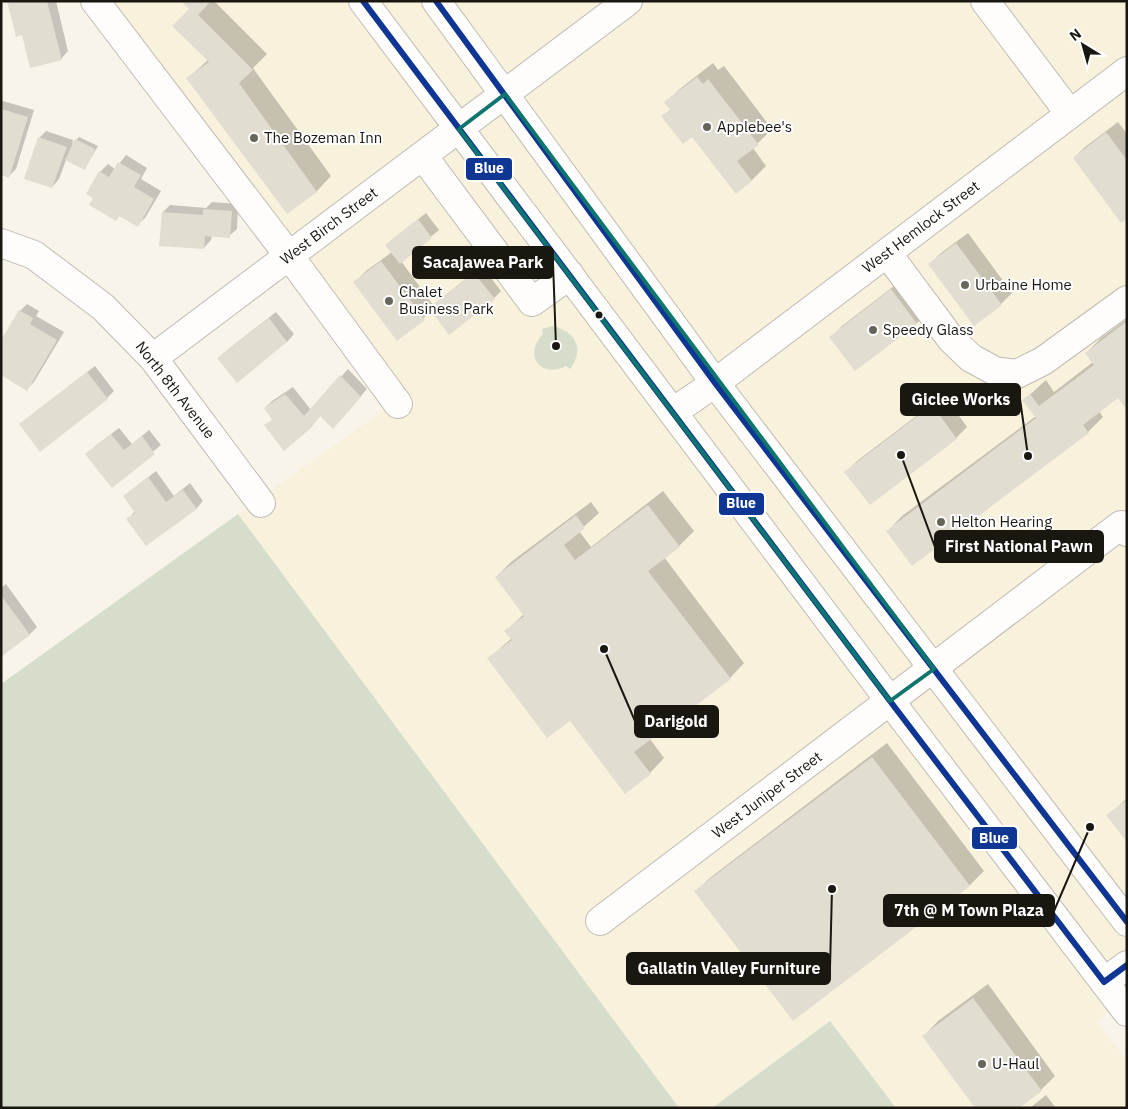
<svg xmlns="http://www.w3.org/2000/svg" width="1128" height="1109" viewBox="0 0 1128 1109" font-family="'IBM Plex Sans',sans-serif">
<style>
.built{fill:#f8f1dc}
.green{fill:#d6decb}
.shadow{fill:#0003}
.building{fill:#e1ddd1}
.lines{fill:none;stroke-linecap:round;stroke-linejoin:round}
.minor-casing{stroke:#bfbbb3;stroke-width:30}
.major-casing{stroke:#bfbbb3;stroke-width:30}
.minor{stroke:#fefdfc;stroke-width:28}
.major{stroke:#fefdfc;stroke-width:28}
.bus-1-casing{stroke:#fff;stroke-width:10}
.bus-1{stroke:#0e3692;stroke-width:6}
.marked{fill:none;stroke:#0f766e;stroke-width:4;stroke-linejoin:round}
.poi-dot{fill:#67645c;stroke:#fff;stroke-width:2}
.bus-dot{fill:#191710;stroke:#fff;stroke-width:2}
.labels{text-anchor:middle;stroke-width:4;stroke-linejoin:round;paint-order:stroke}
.poi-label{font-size:15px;fill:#191710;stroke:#fff;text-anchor:start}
.street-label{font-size:15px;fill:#191710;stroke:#fff}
.leader{fill:none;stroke:#191710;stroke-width:2}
.callout-dot{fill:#191710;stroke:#fff;stroke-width:2}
.callout{fill:#191710;stroke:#191710;stroke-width:2}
.callout-label{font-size:16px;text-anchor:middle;font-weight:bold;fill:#fff}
.line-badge{stroke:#fff;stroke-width:2}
.badge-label{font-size:14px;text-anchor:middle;font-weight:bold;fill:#fff}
</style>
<rect width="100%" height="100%" fill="#f9f4e9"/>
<polygon class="built" points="103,1 1127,1 1127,997 1096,1021 1127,1061 1127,1108 896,1108 830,1021 712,1108 679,1108 238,514 394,403"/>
<g class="green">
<path d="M553 326C576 332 585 349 570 369L566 366C540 379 523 355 543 334L542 329Z"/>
<polygon points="238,514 679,1108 1,1108 1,684"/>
<polygon points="830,1021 896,1108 712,1108"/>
</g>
<g class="shadow">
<polygon points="8,1 56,1 68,51 61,59 23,34"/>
<polygon points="183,1 214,1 267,54 253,68 331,176 317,191 287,213 188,78 208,60 191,9"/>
<polygon points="713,63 718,70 724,66 772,129 753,148 766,166 752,180 736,192 692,136 663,117 671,109 666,102 681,88"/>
<polygon points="3,101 34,110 16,169 9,176 1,174 1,103"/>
<polygon points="1118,122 1127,134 1127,217 1074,158 1085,147"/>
<polygon points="46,131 73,140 72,144 79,137 98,146 85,168 66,160 59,179 52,187 39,138"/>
<polygon points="126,155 147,168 141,179 161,191 145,218 137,225 120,215 116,220 95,198 87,194 100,172 108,164 115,169"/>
<polygon points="212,202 238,204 237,229 229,236 212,235 211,240 204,248 163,212 170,205 206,208"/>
<polygon points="426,213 439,230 401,261 433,305 482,266 501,291 494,298 432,311 397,339 355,282 366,271 392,252 387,245 394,238"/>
<polygon points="968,233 1012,293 1001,304 930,264 941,253"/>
<polygon points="903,279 928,312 917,323 855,370 831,338 842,326"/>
<polygon points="27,304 39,311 36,316 64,332 34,382 27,389 20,311"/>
<polygon points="276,312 294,334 287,342 226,351"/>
<polygon points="1127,319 1127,408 1119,397 1099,411 1103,417 1088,432 912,564 888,531 902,516 1036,416 1024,400 1046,380 1054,392 1093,362 1086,353 1101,338"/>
<polygon points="95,366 114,391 107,398 20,424"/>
<polygon points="348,369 367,389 340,420 321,415 310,427 266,426 273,419 265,408 272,401 293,387 311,410"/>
<polygon points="944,395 967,427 956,438 846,472 857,461"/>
<polygon points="119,428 132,444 149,430 161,445 112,486 94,447"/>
<polygon points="156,471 174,496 190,483 203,501 196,509 128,519 135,511 124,496"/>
<polygon points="663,491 694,531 679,546 664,557 744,663 730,678 650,739 664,758 650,773 570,719 489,658 512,638 506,631 524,614 496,577 511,562 591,502 599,513 579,531 591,547"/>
<polygon points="6,584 37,627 30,634 1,655 1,588"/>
<polygon points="887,743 984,871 970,885 696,891 711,877"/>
<polygon points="1127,798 1127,840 1108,816"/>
<polygon points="988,984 1055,1076 1041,1090 924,1036 938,1021"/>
<polygon points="1046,1095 1056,1108 1030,1108"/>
</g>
<g class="building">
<polygon points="7,1 47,1 62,60 30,68 22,35 16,37"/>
<polygon points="181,1 211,1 198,15 253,70 239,83 317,192 287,214 186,78 209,62 172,26 189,9"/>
<polygon points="697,77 703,84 708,79 759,145 737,161 752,181 736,194 692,137 683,144 661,116 670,110 664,102"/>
<polygon points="1,109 28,117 9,178 1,175"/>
<polygon points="1106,132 1127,160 1127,219 1121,223 1073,158"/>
<polygon points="38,137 67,147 52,188 24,179"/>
<polygon points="75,139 95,149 85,170 65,160"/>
<polygon points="118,162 141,175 134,187 154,199 138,227 119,216 116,221 89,205 93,198 86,194 99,171 109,177"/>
<polygon points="203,209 232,211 230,238 205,236 204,249 159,246 162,212 203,215"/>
<polygon points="418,219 432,238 400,264 385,245"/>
<polygon points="956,243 1002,305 974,326 928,264"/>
<polygon points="381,261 425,320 397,341 353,282"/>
<polygon points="474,273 495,299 449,335 429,308"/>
<polygon points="891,289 917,324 855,371 829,337"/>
<polygon points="19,310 33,318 30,324 57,340 27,391 1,375 1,340"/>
<polygon points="269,318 287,342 237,383 217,358"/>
<polygon points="1127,321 1127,410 1118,398 1083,425 1089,433 912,566 886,531 1036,418 1022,400 1030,394 1039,406 1094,365 1085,353"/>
<polygon points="87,372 108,399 40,452 19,424"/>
<polygon points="340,375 361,397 333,429 320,416 311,428 284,451 264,425 272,420 264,408 285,394 304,416"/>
<polygon points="932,405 957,439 870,505 844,472"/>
<polygon points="111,434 124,450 142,436 155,454 112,488 85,454"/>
<polygon points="148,477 166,502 183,490 197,509 146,546 126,519 135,513 123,496"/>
<polygon points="648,505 680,547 648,571 731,679 634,752 651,774 625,794 570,721 547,738 487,658 512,640 504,631 524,616 495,577 576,515 585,528 564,545 575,560"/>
<polygon points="1,595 30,635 1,657"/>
<polygon points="872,757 970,886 793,1021 694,891"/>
<polygon points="1127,800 1127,842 1106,815"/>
<polygon points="973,998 1042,1091 1019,1108 975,1108 922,1036"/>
</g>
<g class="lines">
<g class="minor-casing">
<g id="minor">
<polyline points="95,1 302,273 398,404"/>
<polyline points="985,1 1070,114"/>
<polyline points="423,156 532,302 570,275"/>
<polyline points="1,243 34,255 103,307 153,358 261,503"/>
<polyline points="887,253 951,339 971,358 995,371 1017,374 1043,361 1127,300"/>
<polyline points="153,358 628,1"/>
<polyline points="673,412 715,383 1127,71"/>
<polyline points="600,921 1121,525 1127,532"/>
<polyline points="1104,982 1127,965"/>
</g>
</g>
<g class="major-casing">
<g id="major">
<polyline points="363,1 890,701 1127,1012"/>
<polyline points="436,1 715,383 1127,922"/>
</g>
</g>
<use href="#minor" class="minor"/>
<use href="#major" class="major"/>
<g class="bus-1-casing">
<g id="bus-1">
<polyline points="363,1 890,701 1104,982 1127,965"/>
<polyline points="436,1 715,383 1127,922"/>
</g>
</g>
<use href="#bus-1" class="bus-1"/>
</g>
<path class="marked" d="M505 94 934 669 890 701 459 129Z"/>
<g class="poi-dot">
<circle cx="707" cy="127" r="5"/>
<circle cx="254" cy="138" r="5"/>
<circle cx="965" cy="285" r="5"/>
<circle cx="389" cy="301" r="5"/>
<circle cx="873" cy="330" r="5"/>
<circle cx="941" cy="522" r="5"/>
<circle cx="982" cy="1064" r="5"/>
</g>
<circle class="bus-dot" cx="599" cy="315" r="4.5"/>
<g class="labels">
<g class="poi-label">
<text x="717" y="132">Applebee's</text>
<text x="264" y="143">The Bozeman Inn</text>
<text x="975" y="290">Urbaine Home</text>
<text x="399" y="297">Chalet<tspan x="399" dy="17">Business Park</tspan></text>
<text x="883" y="335">Speedy Glass</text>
<text x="951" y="527">Helton Hearing</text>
<text x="992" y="1069">U-Haul</text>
</g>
<g class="street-label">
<text transform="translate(329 226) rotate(-37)" y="5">West Birch Street</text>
<text transform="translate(921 227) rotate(-37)" y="5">West Hemlock Street</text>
<text transform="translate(175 390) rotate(52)" y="5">North 8th Avenue</text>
<text transform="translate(767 795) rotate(-37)" y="5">West Juniper Street</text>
</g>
</g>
<path class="leader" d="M556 346L553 262M1028 456L1020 399M901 455L935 547M604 649L635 721M1090 827L1054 911M832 889L830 968"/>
<g class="callout-dot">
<circle cx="556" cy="346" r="5"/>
<circle cx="1028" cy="456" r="5"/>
<circle cx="901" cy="455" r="5"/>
<circle cx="604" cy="649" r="5"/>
<circle cx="1090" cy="827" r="5"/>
<circle cx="832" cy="889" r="5"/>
</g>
<g class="callout">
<rect x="413" y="247" width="140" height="31" rx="5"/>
<rect x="901" y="384" width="119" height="31" rx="5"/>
<rect x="935" y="531" width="168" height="31" rx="5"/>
<rect x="635" y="706" width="83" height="31" rx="5"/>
<rect x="884" y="895" width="170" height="31" rx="5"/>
<rect x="627" y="953" width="203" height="31" rx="5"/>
</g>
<g class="callout-label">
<text x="483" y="268">Sacajawea Park</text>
<text x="961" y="405">Giclee Works</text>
<text x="1019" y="552">First National Pawn</text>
<text x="676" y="727">Darigold</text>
<text x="969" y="916">7th @ M Town Plaza</text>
<text x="729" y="974">Gallatin Valley Furniture</text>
</g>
<g class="line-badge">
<rect x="465" y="157" width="48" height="24" rx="5" fill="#0e3692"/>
<rect x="718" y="492" width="47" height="24" rx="5" fill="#0e3692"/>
<rect x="971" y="826" width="47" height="24" rx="5" fill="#0e3692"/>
</g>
<g class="badge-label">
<text x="489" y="173">Blue</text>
<text x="741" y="508">Blue</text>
<text x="994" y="843">Blue</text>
</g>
<rect width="1128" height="1109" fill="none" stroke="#191710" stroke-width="5"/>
<g transform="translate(1083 45) rotate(323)" stroke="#ffffff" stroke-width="4" paint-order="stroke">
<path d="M0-4L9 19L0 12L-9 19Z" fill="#191710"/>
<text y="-8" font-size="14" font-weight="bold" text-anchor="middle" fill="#191710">N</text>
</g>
</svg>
